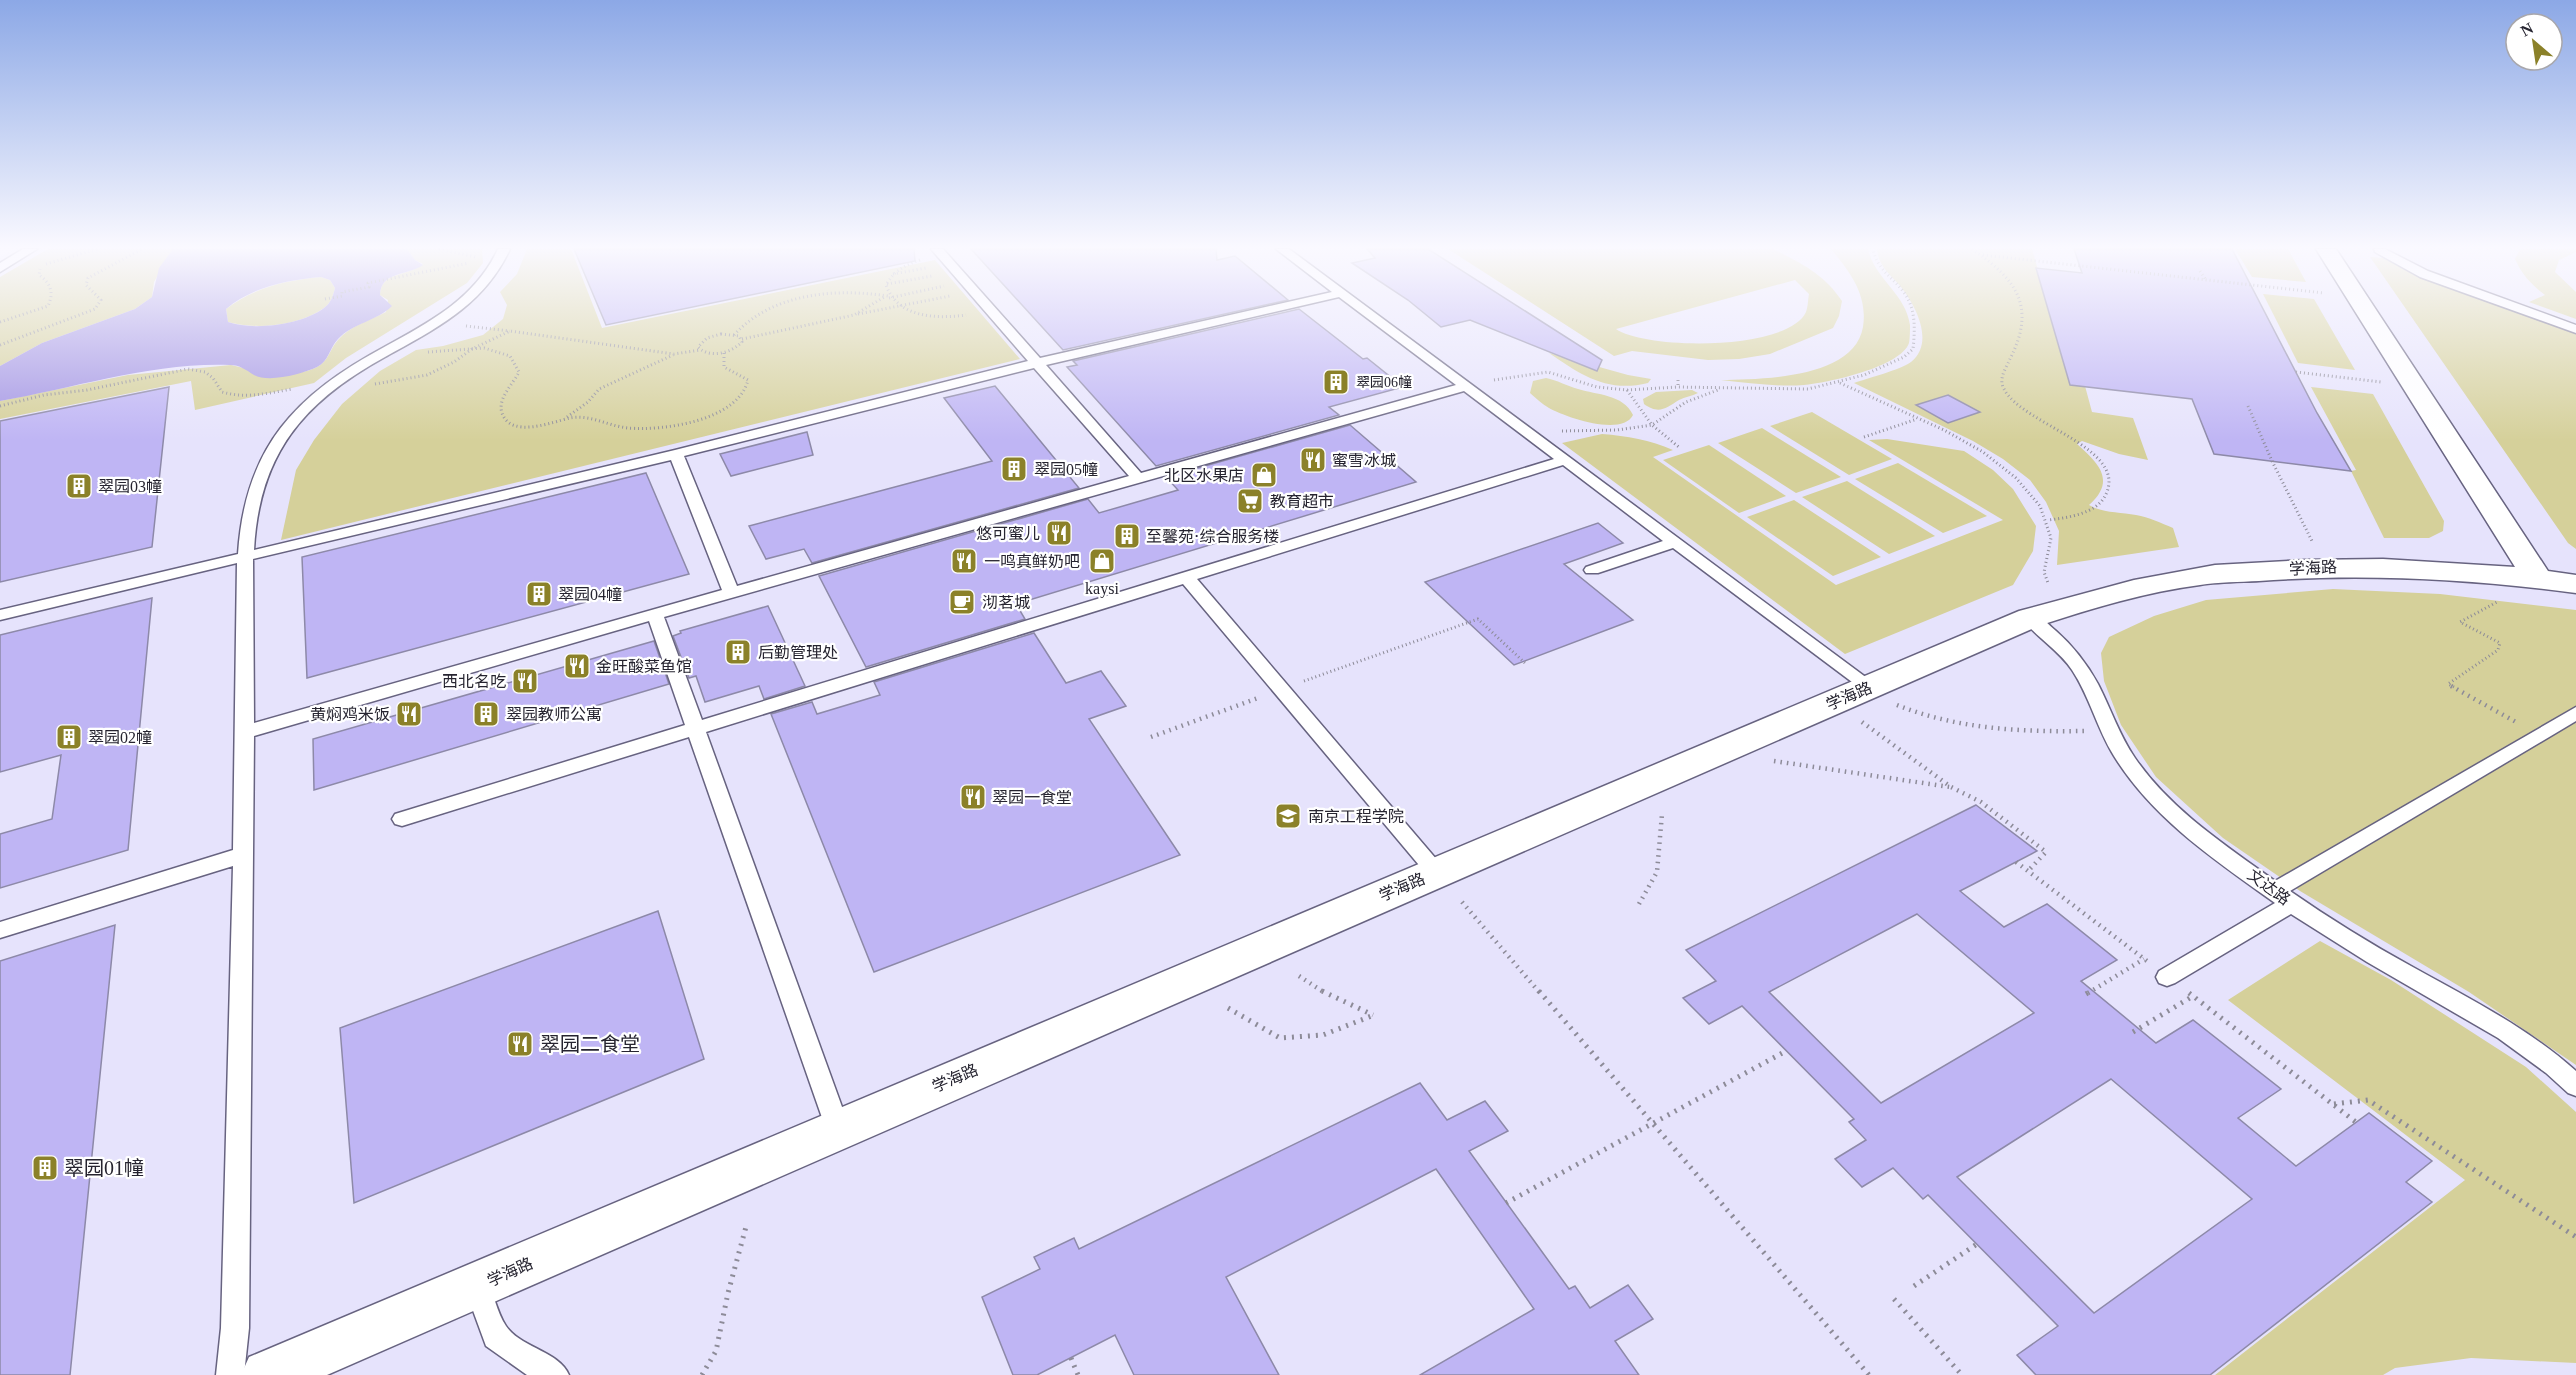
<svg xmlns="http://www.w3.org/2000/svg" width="2576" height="1375" font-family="'Times New Roman','Noto Sans SC',serif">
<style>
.built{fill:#e6e3fc}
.green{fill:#d5d09a;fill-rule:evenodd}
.water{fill:#a395e3;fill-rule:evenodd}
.building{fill:#bfb5f4;stroke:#8d89a8;stroke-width:1.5;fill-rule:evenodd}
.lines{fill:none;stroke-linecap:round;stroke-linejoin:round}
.service-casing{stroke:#676380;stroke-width:3}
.minor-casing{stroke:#676380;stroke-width:3}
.path-far2{stroke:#8d8b98;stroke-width:3;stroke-dasharray:1 3;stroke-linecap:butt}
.path-far1{stroke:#8d8b98;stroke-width:4.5;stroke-dasharray:1.5 5;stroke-linecap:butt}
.path{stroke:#8d8b98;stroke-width:5;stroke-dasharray:2 6;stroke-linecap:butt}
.service{fill:#fff;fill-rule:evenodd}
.minor{fill:#fff;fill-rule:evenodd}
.labels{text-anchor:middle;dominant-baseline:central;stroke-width:4.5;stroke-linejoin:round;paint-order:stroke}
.far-poi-label{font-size:14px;fill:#262430;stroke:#fff;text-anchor:start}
.poi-label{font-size:16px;fill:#262430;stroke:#fff;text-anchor:start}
.street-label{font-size:16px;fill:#262430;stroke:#fff}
.near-poi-label{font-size:20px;fill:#262430;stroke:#fff;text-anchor:start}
</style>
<rect width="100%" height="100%" fill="#f3f1ff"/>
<!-- built -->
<path class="built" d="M14 249H2576V1375H0V257Z"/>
<!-- green -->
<g class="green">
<path d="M48 249H173L154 282 152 297 135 309 42 343 0 366V277Z"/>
<path d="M407 249H482L483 263 467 283 346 358 314 383 195 410 191 381 0 419V401L128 375 231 365 248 369 256 375C276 375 296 376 315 368 329 362 329 350 338 340 350 326 370 320 386 312L388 300 380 295C381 271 407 277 423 264L415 260Z"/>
<path d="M527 249H571L602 328 935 260 1020 359 281 540 296 470 314 440 342 404 380 371 416 350 443 346 483 335 503 319 507 305 500 292 517 274Z"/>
<path d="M1448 249H1773C1801 263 1824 274 1842 301L1839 316 1833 328 1770 354 1739 359 1708 360 1632 351 1614 356ZM1795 280 1809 294C1808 299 1808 307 1806 312 1788 351 1646 350 1616 329Z"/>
<path d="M1831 249H1868C1874 278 1906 294 1910 325 1910 329 1910 339 1909 343 1901 367 1827 383 1804 385 1777 387 1749 383 1721 380 1762 379 1854 379 1863 327 1868 295 1850 272 1831 249Z"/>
<path d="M1877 249H2032L2070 384 2085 386 2092 412 2133 418 2148 460 2119 454 2082 441 2077 444C2098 463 2117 480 2089 505 2102 513 2120 512 2136 515 2149 517 2161 523 2173 528L2179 547 2057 565 2059 531 2046 502 2030 480 2003 459 1973 441 1854 383C1868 378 1900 370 1911 362 1935 343 1916 306 1901 287 1891 275 1878 266 1877 249Z"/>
<path d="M2235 249H2288L2306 282 2252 277Z"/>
<path d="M2520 249H2576V252L2559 260 2555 272 2576 292V319L2529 302 2545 295C2532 285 2522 275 2515 259Z"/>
<path d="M2370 257 2384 258 2490 302 2576 334V549L2568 543Z"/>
<path d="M321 277 330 280 335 288C333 296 331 303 324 308 299 326 256 330 228 322L226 309C253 288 287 280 321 277Z"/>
<path d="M2263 294 2314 299 2355 370 2298 363Z"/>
<path d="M1549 353 1628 375 1651 379 1648 383C1607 393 1581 375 1549 353Z"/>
<path d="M1546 378C1557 380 1567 386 1578 389 1597 395 1623 394 1633 415 1622 437 1565 417 1549 408 1542 404 1536 398 1530 393L1533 381Z"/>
<path d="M2311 387 2373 394 2444 521 2443 531 2429 538H2384L2351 471 2356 470Z"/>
<path d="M1692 390 1698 393C1692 396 1685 397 1679 400 1666 408 1659 415 1644 404L1643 399 1656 392Z"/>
<path d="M1812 412 1892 459 1849 475 1770 426Z"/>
<path d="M1762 428 1841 477 1796 493 1718 443Z"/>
<path d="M1602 434C1627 436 1650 440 1673 450L1653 457 1836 585 2003 520 1869 440 1887 439 1964 451 1993 470 2013 489 2036 526 2033 551 2013 585 1845 654 1562 443Z"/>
<path d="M1709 445 1786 496 1739 513 1663 460Z"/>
<path d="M1898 463 1987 516 1943 533 1855 479Z"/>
<path d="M1847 481 1935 536 1889 554 1802 497Z"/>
<path d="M1794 500 1881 557 1833 576 1747 517Z"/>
<path d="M2333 589 2440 594 2576 610V1065L2469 992 2300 891 2223 838 2156 777 2121 725 2104 681 2101 653 2109 637 2154 616 2206 600Z"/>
<path d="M2320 941 2391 980 2526 1067 2576 1112V1363L2471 1358 2395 1368 2383 1375H2215L2465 1180 2228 1000Z"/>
</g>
<!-- water -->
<path class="water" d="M173 249H407L415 260 423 265C407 276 381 271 380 295L392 306C377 321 353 323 338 339 329 349 329 361 317 367 302 374 269 383 254 375 246 370 240 365 230 365 153 362 75 388 0 401V366L42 343 135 309 152 297 159 268ZM321 277 330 280 335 288C333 296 331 303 324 308 301 325 254 331 228 322L226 309C252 287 287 280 321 277Z"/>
<!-- building -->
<g class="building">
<path d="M574 249H914L915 261 606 325Z"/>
<path d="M971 249H1216L1217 260 1235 256 1288 300 1063 350Z"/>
<path d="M1367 249H1428L1602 360 1597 371 1470 320 1441 327 1408 300 1352 263 1375 258Z"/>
<path d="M2074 249H2232L2317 413 2351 471 2214 454 2192 399 2070 385 2036 268 2082 273Z"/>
<path d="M1299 309 1363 359 1367 358 1403 387 1329 407 1339 415 1156 466 1067 367 1077 365 1073 361Z"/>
<path d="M995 386 1079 488 812 563 804 549 766 559 749 526 992 461 944 398Z"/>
<path d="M169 387 152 547 0 582V421Z"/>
<path d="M1948 395 1980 412 1948 423 1916 405Z"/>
<path d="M1350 425 1416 482 1016 604 1025 619 866 667 819 576 1088 499 1099 513 1178 490 1166 477Z"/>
<path d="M807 432 813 455 731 476 720 454Z"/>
<path d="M646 473 689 574 307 678 302 557Z"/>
<path d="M1598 523 1623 543 1564 564 1633 620 1514 665 1425 582Z"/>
<path d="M152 598 128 850 0 888V834L52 819 61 755 0 772V635Z"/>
<path d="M768 606 805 686 764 699 759 686 705 702 696 676 689 678 673 636 681 633 680 631Z"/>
<path d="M1034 633 1066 683 1101 671 1126 706 1089 719 1180 855 874 972 771 714 812 702 817 714 880 695 874 682Z"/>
<path d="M654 641 669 684 314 790 313 739Z"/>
<path d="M1976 805 2037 851 1960 891 2004 927 2047 904 2117 960 2081 981 2156 1043 2193 1020 2281 1089 2238 1118 2296 1166 2369 1113 2432 1161 2406 1182 2432 1202 2210 1375H2036L2017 1355 2058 1326 1928 1195 1923 1199 1893 1168 1862 1187 1835 1159 1866 1140 1849 1122 1854 1119 1742 1006 1709 1024 1683 998 1716 981 1686 950ZM1917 914 2034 1013 1881 1103 1769 992ZM2111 1079 2252 1199 2094 1313 1957 1177Z"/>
<path d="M658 911 704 1059 354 1203 340 1028Z"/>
<path d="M115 925 70 1375H0V961Z"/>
<path d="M1420 1083 1447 1120 1485 1101 1508 1131 1469 1151 1569 1289 1575 1286 1590 1308 1628 1285 1653 1319 1615 1341 1639 1375H1420L1534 1309 1436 1169 1226 1277 1279 1375H1134L1115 1335 1037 1375H1013L982 1297 1040 1269 1034 1257 1074 1238 1079 1249Z"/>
</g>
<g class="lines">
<!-- service casing -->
<g class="service-casing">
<g id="service">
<path d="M23 249H37L0 272V263Z"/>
<path d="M498 249H510C484 305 437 328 385 357 303 402 259 454 254 550L675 450 1028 361 931 249H943L1040 358 1332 292 1276 249H1289L1879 687 1876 691H1864L1673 548 1598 573H1586L1584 570 1586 567 1663 541 1563 465 1197 579 1443 867 1446 872 1443 877 1436 880 1429 877 1183 584 706 732 850 1129 847 1137 838 1140 829 1137 826 1129 689 737 402 826 395 824 392 819 395 814 685 725 649 621 254 736 249 1328 244 1375H216L221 1328 233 866 0 938V922L233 850 237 563 0 620V610L238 554C245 447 295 395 386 346 432 321 476 297 498 249ZM1339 297 1456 385 1141 473 1046 365ZM1034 368 1129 476 737 586 684 456ZM1464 391 1554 459 702 720 664 617ZM671 460 722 590 254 723 253 559Z"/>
<path d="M2374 249H2385L2428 271 2576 325V333L2420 277 2375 252Z"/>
<path d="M2030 613C2040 615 2048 624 2056 631 2073 646 2087 664 2098 684 2111 709 2119 735 2135 758 2170 809 2225 845 2275 881L2576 707V721L2290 891C2329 918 2369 943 2411 966 2468 998 2527 1027 2576 1071V1096L2568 1093 2546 1073 2498 1038 2367 962 2291 914 2175 983 2167 986 2159 983 2156 977 2159 971 2275 903C2216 861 2153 819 2114 756 2097 729 2090 697 2072 670 2058 649 2034 636 2022 618L2024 614Z"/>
<path d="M477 1273 487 1277C493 1292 497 1313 506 1326 521 1348 559 1351 569 1375H527L486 1346 464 1286 467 1277Z"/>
</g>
</g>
<!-- minor casing -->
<g class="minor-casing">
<path id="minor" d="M2316 249H2336L2548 571 2576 575V593C2470 579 2365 573 2259 581 2239 582 2219 582 2200 585 2146 592 2093 608 2041 625L327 1375H241L249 1357 2019 611 2134 580 2215 565 2306 560 2383 559 2515 567Z"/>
</g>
<!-- path-far2 -->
<g class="path-far2">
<path d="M439 249 476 257"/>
<path d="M1972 249C2016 279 2037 306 2010 359 2006 368 1998 379 2004 389 2022 425 2131 448 2105 496 2096 514 2066 518 2048 520"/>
<path d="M1983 255 2324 293"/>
<path d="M920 260C905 265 894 271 886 285 898 318 936 319 966 315"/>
<path d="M46 264 97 249"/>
<path d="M2200 271 2206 280"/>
<path d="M893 274 926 268"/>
<path d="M887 284 932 276"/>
<path d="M889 298 944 286"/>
<path d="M325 299 342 296V292L369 287 368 283 469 263"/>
<path d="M858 314 950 296"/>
<path d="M0 322 48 306C54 293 51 283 39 275L40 269"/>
<path d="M466 326 510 331"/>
<path d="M721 334 739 336 742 342C731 353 710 359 698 347L707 338Z"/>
<path d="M734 335C772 293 835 288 888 296"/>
<path d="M742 339 854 315 886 296"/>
<path d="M0 345 95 309 101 300 86 285 88 278 142 249"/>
<path d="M428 352 484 348 510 356 519 372C513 384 497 399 502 413 511 439 552 422 570 418 590 414 608 426 628 428 663 431 738 421 748 380L724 367V353"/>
<path d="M2296 372 2381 382"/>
<path d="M1494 380 1548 372 1597 387 1627 390 1678 387 1808 389 1864 375 1904 357 1913 349C1915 330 1916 310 1905 294 1894 278 1877 270 1873 249"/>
<path d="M1678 380V387"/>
<path d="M1840 383 1944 430 1983 452 2016 478 2040 506 2051 538 2044 572 2048 583"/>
<path d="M375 384 427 375 454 362 472 349 510 331 674 354 700 350"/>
<path d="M1627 390 1652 425 1680 448"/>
<path d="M0 406 44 395 87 390 188 369 205 372 213 378 222 392C246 399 269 393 292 389"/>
<path d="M2248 406 2272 461 2313 543"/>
<path d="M567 417 588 402 599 389 673 355"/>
<path d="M1562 431 1617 430 1652 425 1686 402 1718 390"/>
<path d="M1864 437 1917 419"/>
<path d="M1304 681 1478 619 1526 664"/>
<path d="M2454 687 2448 684 2498 650 2500 643 2460 622 2497 602"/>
</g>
<!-- path-far1 -->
<g class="path-far1">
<path d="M2451 686 2516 722"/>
<path d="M1897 705C1957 729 2020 732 2084 731"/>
<path d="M1862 722 1951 787 1981 802 2046 852 2028 871"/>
<path d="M1151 737 1258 698"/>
<path d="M1774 761 1950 787"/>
<path d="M2016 862 2147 961"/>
<path d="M1462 902 1540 993"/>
<path d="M1639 904 1657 872 1662 814"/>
<path d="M1299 976 1325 993"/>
<path d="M2088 993 2144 959"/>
</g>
<!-- path -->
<g class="path">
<path d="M1322 991 1373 1015"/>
<path d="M1539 991 1869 1375"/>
<path d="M2189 993 2357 1123"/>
<path d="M2086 994 2091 991"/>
<path d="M1228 1008 1280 1038 1323 1035 1374 1015"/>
<path d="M2133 1032 2193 996"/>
<path d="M2334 1104 2368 1100 2576 1237"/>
<path d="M1506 1203 1786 1051"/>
<path d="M1914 1286 1977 1244"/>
<path d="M1894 1299 1962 1375"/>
<path d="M1071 1358 1078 1375"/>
<path d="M702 1375 716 1351 728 1293 747 1223"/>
</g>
<!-- service -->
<use href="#service" class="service"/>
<!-- minor -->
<use href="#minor" class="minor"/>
</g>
<!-- sky -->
<linearGradient id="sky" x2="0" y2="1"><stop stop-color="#8ca8e6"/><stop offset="0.56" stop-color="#faf9ff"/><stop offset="1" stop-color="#faf9ff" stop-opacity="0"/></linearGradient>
<rect width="2576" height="441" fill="url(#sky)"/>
<!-- icons -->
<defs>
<g id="building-square" transform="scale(1.35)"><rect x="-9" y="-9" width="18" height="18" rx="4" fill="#8b8129" stroke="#fff"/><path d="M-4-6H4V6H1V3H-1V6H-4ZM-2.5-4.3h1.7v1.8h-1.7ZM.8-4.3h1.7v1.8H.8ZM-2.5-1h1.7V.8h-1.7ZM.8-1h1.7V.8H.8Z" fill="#fff"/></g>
<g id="restaurant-square" transform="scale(1.35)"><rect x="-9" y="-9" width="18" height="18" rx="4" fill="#8b8129" stroke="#fff"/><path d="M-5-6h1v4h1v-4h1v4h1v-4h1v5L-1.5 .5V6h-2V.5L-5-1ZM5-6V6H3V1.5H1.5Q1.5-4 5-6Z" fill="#fff"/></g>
<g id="shop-square" transform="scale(1.35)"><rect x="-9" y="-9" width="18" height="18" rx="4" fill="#8b8129" stroke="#fff"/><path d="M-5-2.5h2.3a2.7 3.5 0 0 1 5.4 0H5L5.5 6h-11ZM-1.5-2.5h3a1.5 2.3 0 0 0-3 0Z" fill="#fff"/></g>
<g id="supermarket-square" transform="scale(1.35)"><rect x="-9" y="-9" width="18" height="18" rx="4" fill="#8b8129" stroke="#fff"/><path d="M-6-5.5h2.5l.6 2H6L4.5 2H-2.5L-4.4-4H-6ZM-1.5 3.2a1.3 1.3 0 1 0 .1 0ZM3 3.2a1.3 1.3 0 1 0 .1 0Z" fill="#fff"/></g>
<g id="cafe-square" transform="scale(1.35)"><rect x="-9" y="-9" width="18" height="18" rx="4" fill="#8b8129" stroke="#fff"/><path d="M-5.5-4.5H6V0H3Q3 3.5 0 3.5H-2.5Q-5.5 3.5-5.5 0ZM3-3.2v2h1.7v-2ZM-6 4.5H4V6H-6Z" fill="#fff"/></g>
<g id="university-square" transform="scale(1.35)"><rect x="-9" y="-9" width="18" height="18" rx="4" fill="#8b8129" stroke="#fff"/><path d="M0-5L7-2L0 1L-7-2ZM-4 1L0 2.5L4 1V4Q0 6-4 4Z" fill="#fff"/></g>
</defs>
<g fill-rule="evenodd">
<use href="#building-square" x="1336" y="382"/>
<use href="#restaurant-square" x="1313" y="460"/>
<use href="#building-square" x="1014" y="469"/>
<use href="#shop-square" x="1264" y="475"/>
<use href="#building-square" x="79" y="486"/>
<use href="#supermarket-square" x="1250" y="501"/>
<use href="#restaurant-square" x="1059" y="533"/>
<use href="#building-square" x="1127" y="536"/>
<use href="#restaurant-square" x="964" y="561"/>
<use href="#shop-square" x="1102" y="561"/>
<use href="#building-square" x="539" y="594"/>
<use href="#cafe-square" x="962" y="602"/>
<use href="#building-square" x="738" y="652"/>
<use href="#restaurant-square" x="577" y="666"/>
<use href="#restaurant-square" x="525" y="681"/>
<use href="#restaurant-square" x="409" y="714"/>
<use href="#building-square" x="486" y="714"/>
<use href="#building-square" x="69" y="737"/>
<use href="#restaurant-square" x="973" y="797"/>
<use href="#university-square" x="1288" y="816"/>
<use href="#restaurant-square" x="520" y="1044"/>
<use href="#building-square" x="45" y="1168"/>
</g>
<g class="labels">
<!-- far-poi labels -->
<g class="far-poi-label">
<text x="1356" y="382">翠园06幢</text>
</g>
<!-- poi labels -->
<g class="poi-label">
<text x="1332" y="460">蜜雪冰城</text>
<text x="1034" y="469">翠园05幢</text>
<text x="1244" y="475" text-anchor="end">北区水果店</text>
<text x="98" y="486">翠园03幢</text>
<text x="1270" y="501">教育超市</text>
<text x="1040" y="533" text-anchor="end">悠可蜜儿</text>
<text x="1146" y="536">至馨苑·综合服务楼</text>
<text x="984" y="561">一鸣真鲜奶吧</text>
<text x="1102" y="588" text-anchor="middle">kaysi</text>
<text x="558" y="594">翠园04幢</text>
<text x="982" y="602">沏茗城</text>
<text x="758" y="652">后勤管理处</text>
<text x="596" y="666">金旺酸菜鱼馆</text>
<text x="506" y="681" text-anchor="end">西北名吃</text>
<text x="390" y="714" text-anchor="end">黄焖鸡米饭</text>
<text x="506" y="714">翠园教师公寓</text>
<text x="88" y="737">翠园02幢</text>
<text x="992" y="797">翠园一食堂</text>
<text x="1308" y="816">南京工程学院</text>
</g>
<!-- street labels -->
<g class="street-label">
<text transform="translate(2313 568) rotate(-3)">学海路</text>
<text transform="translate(1849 696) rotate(-23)">学海路</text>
<text transform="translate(1402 887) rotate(-23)">学海路</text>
<text transform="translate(2269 887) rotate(36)">文达路</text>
<text transform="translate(955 1078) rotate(-23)">学海路</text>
<text transform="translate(510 1272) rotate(-24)">学海路</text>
</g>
<!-- near-poi labels -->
<g class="near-poi-label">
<text x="540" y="1044">翠园二食堂</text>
<text x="64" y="1168">翠园01幢</text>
</g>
</g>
<!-- north arrow -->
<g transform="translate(2534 42) rotate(331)"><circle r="28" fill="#ffffff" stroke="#a8a7ac" stroke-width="1.5"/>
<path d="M0-4.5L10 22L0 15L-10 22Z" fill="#8b8129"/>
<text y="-9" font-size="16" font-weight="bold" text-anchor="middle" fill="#262430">N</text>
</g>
</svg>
